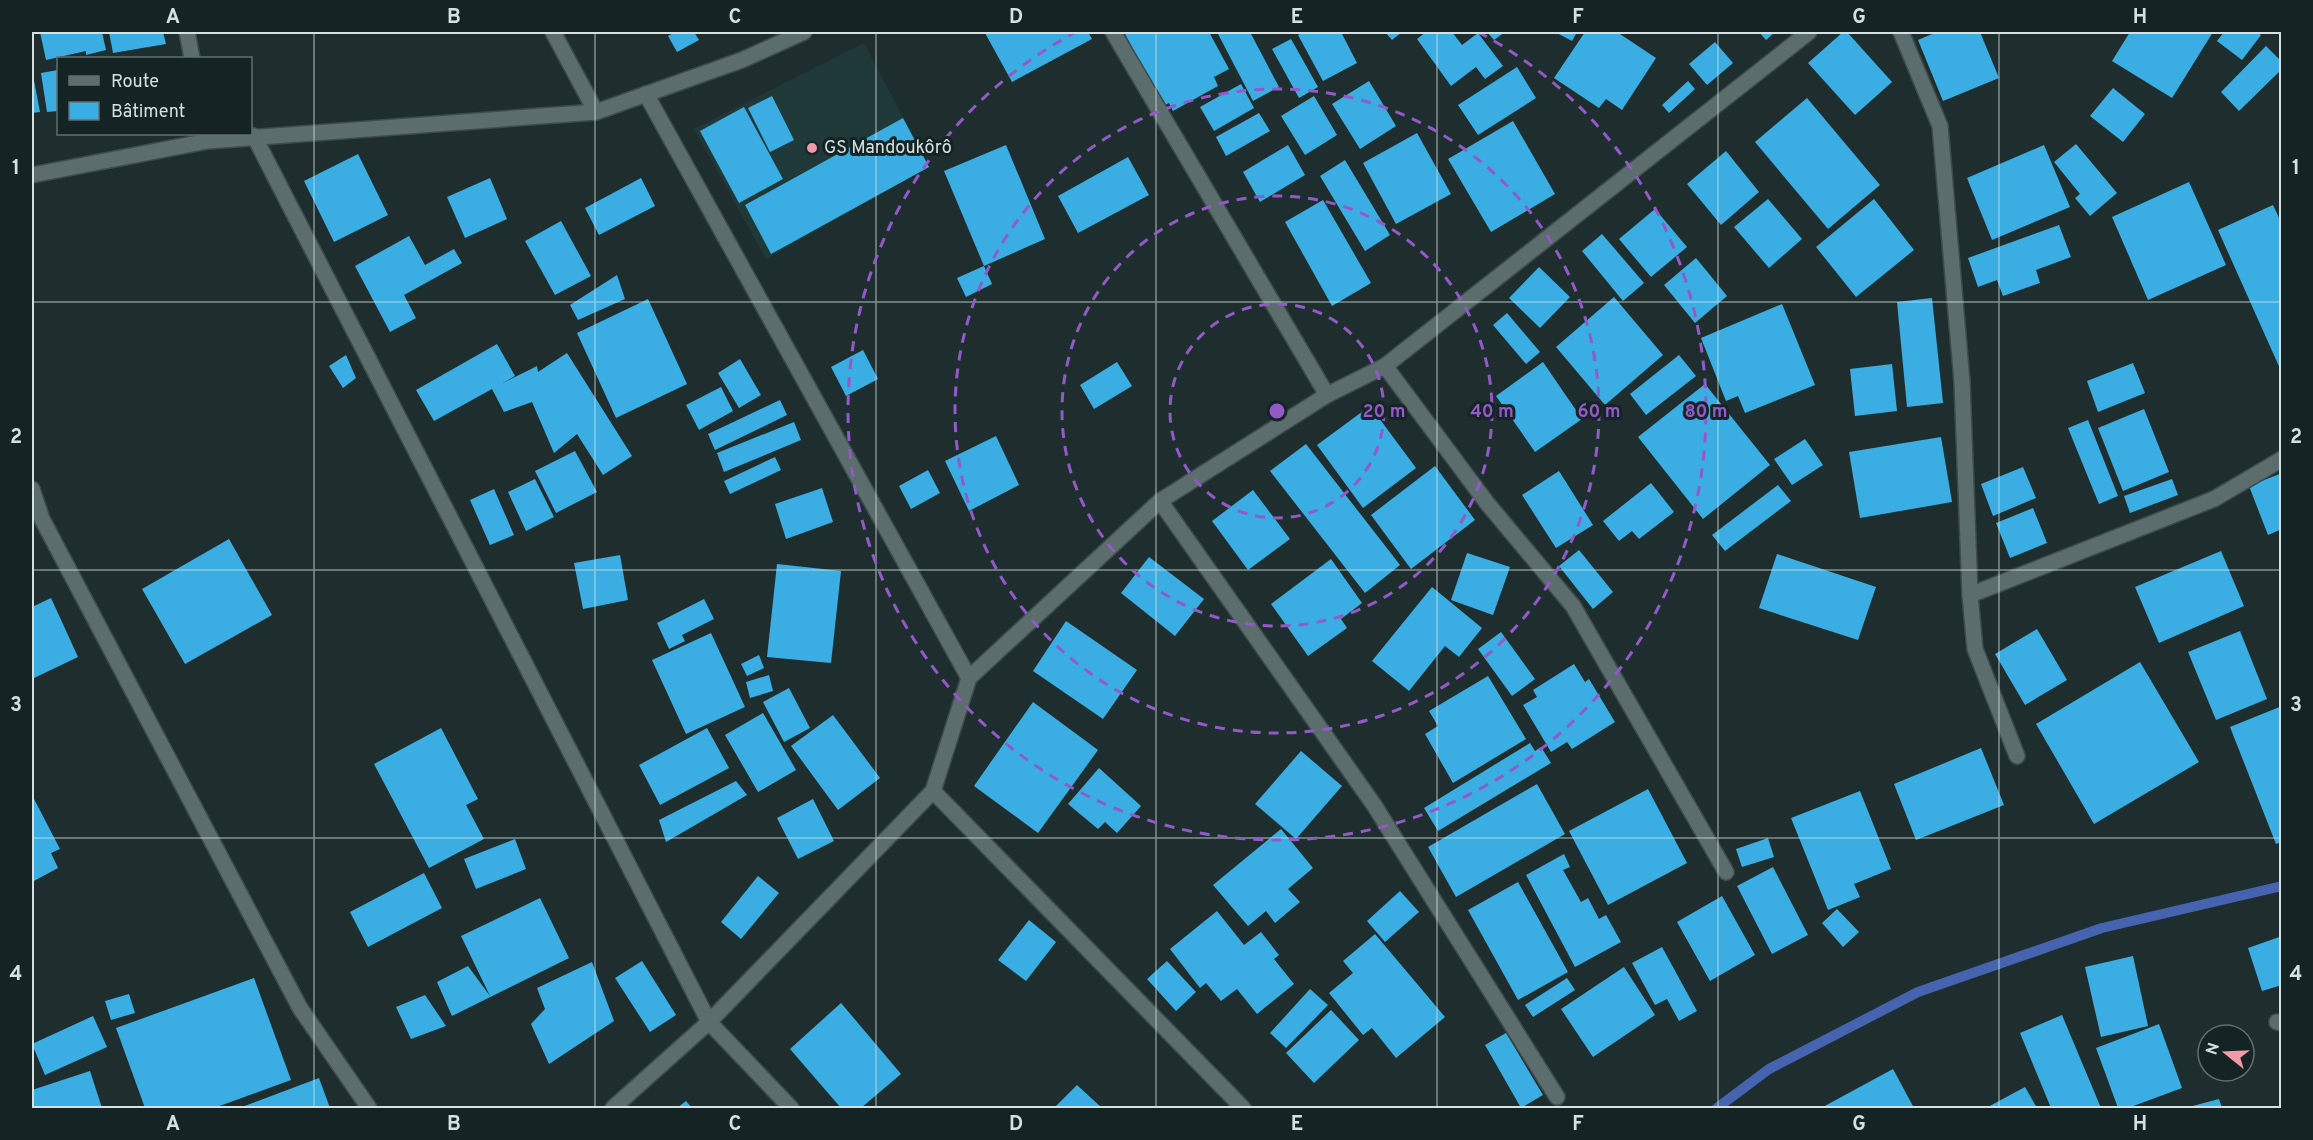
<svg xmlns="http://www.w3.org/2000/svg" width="2313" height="1140" font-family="Overpass,sans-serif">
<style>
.built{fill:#1f3838}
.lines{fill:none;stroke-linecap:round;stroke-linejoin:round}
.stream{stroke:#4663b0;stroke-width:10}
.building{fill:#3aaee3}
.service-casing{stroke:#3d4b4b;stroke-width:18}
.minor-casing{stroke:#3d4b4b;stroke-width:18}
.tertiary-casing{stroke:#3d4b4b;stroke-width:18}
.service{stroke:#5b6d6d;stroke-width:15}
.minor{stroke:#5b6d6d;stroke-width:15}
.tertiary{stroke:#5b6d6d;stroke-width:15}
.grid{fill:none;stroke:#d6e0e0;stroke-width:1.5;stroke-opacity:0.55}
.ring{fill:none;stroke:#9259c7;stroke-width:3;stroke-dasharray:10 8}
.poi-dot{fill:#f39aaa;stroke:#142425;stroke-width:2}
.labels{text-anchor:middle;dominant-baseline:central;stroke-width:6;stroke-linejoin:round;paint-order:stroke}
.poi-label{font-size:18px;fill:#d6e0e0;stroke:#142425;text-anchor:start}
.centre{fill:#9259c7;stroke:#142425;stroke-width:3}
.ring-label{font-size:18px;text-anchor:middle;font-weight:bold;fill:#9259c7;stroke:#142425;stroke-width:6;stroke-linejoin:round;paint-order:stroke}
.neatline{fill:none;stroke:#d6e0e0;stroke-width:2}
.grid-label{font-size:20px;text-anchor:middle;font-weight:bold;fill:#d6e0e0}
</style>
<rect width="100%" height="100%" fill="#1e2e2f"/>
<!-- built -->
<path class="built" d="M864 43 929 167 766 259 694 129Z"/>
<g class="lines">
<!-- stream -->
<path class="stream" d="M1717 1108 1769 1069 1918 992 2102 928 2282 886"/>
</g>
<!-- building -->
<g class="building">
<path d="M40 32H102L106 50 86 55V51L46 60Z"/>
<path d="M109 32H163L166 44 113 53Z"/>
<path d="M675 32H694L699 40 677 52 668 36Z"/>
<path d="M989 32H1088L1092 39 1012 82 985 33Z"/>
<path d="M1124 32H1209L1229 69 1214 77 1218 86 1173 111 1169 103 1163 106Z"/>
<path d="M1217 32H1250L1279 87 1253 101Z"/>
<path d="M1303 32H1341L1357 63 1323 81 1298 35Z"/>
<path d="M1385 32H1402L1392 40Z"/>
<path d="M1426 32H1452L1462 45 1478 33 1503 66 1485 79 1476 67 1451 86 1417 39Z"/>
<path d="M1487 32H1505L1494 40Z"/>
<path d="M1555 32H1577L1572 41Z"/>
<path d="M1585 32H1617L1656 58 1622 110 1606 99 1599 108 1554 78Z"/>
<path d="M1759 32H1775L1766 40Z"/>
<path d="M1843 32H1847L1892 82 1855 115 1808 63Z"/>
<path d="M1937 32H1980L1999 78 1943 101 1918 40Z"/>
<path d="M2130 32H2213L2172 98 2112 61Z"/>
<path d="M2224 32H2256L2261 35 2242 60 2217 41Z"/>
<path d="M1291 39 1318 87 1299 98 1272 49Z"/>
<path d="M1715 42 1733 63 1707 85 1689 64Z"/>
<path d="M2266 46 2282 62V69L2239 111 2221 92Z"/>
<path d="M1517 67 1536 98 1478 135 1458 105Z"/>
<path d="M32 70 40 112 32 113Z"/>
<path d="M58 70V111L47 112 41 73Z"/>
<path d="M1369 81 1396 126 1360 149 1332 104Z"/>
<path d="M1688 81 1695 89 1669 113 1662 105Z"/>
<path d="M1241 84 1254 108 1214 131 1200 107Z"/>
<path d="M2113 88 2145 114 2123 142 2090 116Z"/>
<path d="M772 96 794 140 770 152 748 108Z"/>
<path d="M1314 96 1337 135 1305 155 1281 116Z"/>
<path d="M1807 98 1880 185 1828 229 1755 142Z"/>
<path d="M744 107 783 179 739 203 700 131Z"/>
<path d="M1259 113 1270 131 1226 156 1216 137Z"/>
<path d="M903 118 929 167 771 254 745 205Z"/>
<path d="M1513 121 1555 194 1491 232 1448 159Z"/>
<path d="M1417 133 1451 194 1396 224 1363 163Z"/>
<path d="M2076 144 2117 193 2090 216 2075 198 2080 194 2054 162Z"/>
<path d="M1006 145 1045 239 984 266 944 171Z"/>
<path d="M1288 145 1305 175 1260 202 1243 172Z"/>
<path d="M2044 145 2070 207 1992 240 1967 178Z"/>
<path d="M1726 151 1759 192 1721 225 1687 184Z"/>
<path d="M358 154 388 215 334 242 304 181Z"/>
<path d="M1128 157 1149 195 1078 233 1058 196Z"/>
<path d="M1345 160 1390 235 1365 251 1320 176Z"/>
<path d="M490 178 507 219 465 238 447 197Z"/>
<path d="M641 178 655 206 599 235 585 208Z"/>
<path d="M2189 182 2226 265 2148 300 2112 217Z"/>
<path d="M1768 199 1802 239 1769 268 1734 227Z"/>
<path d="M1874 199 1914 250 1856 297 1816 247Z"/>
<path d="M1323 200 1371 283 1332 306 1285 222Z"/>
<path d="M2273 205 2282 224V373L2218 230Z"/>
<path d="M1655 209 1687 247 1651 277 1619 239Z"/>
<path d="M561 221 591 276 555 295 525 241Z"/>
<path d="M2059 225 2071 257 2036 270 2040 283 2003 296 1997 280 1978 287 1968 258Z"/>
<path d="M1602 234 1644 283 1623 301 1582 251Z"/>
<path d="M409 236 425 265 454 249 462 263 404 295 416 318 390 332 355 266Z"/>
<path d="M1696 258 1727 296 1695 323 1664 285Z"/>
<path d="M984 266 992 284 966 297 957 278Z"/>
<path d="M1539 267 1570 297 1540 328 1509 298Z"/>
<path d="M617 275 625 299 578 320 570 305Z"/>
<path d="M1614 297 1663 355 1605 405 1556 347Z"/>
<path d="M1932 298 1943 403 1907 407 1897 302Z"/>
<path d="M648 299 687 384 616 418 577 333Z"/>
<path d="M1782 304 1815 385 1745 413 1738 396 1726 401 1701 338Z"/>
<path d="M1507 313 1540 352 1526 364 1493 325Z"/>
<path d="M497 344 515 376 503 383 537 366 538 372 567 353 632 456 603 475 577 434 554 453 532 402 504 412 492 389 434 421 416 390Z"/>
<path d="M863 350 878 379 846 396 831 367Z"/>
<path d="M346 355 356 378 343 388 329 366Z"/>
<path d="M1679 355 1696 376 1646 415 1630 394Z"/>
<path d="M740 359 761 395 739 408 718 373Z"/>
<path d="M1117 362 1132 386 1094 409 1080 385Z"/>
<path d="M1543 362 1582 419 1535 452 1496 396Z"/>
<path d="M2133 363 2145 393 2098 412 2087 381Z"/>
<path d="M1892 364 1897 411 1855 416 1850 369Z"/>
<path d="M1705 384 1770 465 1703 519 1638 437Z"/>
<path d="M721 387 733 411 699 430 686 405Z"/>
<path d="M780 400 787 415 715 450 708 434Z"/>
<path d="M1370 406 1416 468 1363 508 1317 445Z"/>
<path d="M2144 409 2169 472 2123 491 2098 428Z"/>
<path d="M2088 420 2118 496 2099 504 2068 428Z"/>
<path d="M794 422 801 440 724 472 717 453Z"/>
<path d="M996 436 1019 485 969 511 945 461Z"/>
<path d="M1941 437 1952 502 1860 518 1849 452Z"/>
<path d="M1805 439 1823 465 1792 485 1774 459Z"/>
<path d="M1306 444 1400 565 1365 593 1270 471Z"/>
<path d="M575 451 597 492 556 513 535 471Z"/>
<path d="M775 457 781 470 730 494 724 481Z"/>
<path d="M1435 466 1475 520 1411 569 1371 515Z"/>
<path d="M2023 467 2036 498 1993 516 1981 484Z"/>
<path d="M928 470 940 493 911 509 899 486Z"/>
<path d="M1559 471 1593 525 1556 548 1522 495Z"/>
<path d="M2282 473V529L2268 535 2249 486Z"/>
<path d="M535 479 554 517 526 531 508 492Z"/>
<path d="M2172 479 2178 495 2130 513 2124 496Z"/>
<path d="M1651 483 1674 512 1639 539 1632 531 1619 541 1603 521Z"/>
<path d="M1778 485 1791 501 1725 551 1712 535Z"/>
<path d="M822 488 833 522 786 539 775 504Z"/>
<path d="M494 489 514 535 490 545 470 500Z"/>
<path d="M1253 490 1290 539 1248 570 1212 521Z"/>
<path d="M2033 508 2047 543 2010 558 1996 523Z"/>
<path d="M229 539 272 615 185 664 142 589Z"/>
<path d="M1579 550 1613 592 1593 609 1559 566Z"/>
<path d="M2221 551 2244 606 2159 643 2135 587Z"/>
<path d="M1467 553 1510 567 1493 615 1451 600Z"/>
<path d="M1777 554 1876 587 1858 640 1759 608Z"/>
<path d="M620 555 628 600 583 609 574 563Z"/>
<path d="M1149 557 1204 599 1175 636 1121 593Z"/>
<path d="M1331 559 1362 603 1341 619 1347 628 1308 656 1271 604Z"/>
<path d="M777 564 841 571 831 663 767 657Z"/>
<path d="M1432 587 1482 628 1459 657 1445 646 1409 691 1372 661Z"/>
<path d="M51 598 78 657 32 679V607Z"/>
<path d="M704 599 714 619 682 635 685 641 669 649 657 623Z"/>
<path d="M1066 621 1137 670 1103 719 1033 671Z"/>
<path d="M2037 629 2067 680 2025 705 1995 654Z"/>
<path d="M2240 631 2267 699 2216 720 2188 652Z"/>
<path d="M1501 632 1535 679 1512 696 1478 649Z"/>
<path d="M711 633 745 707 686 734 652 660Z"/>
<path d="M759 655 764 668 747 676 741 664Z"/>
<path d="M2140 662 2199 762 2094 824 2036 724Z"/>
<path d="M1574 664 1585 682 1589 679 1615 722 1572 749 1567 742 1551 752 1523 705 1537 697 1533 690Z"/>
<path d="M769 675 773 691 750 698 746 682Z"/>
<path d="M1488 676 1526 739 1453 783 1425 734 1438 726 1429 711Z"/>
<path d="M789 688 810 728 784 742 763 702Z"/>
<path d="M1033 702 1098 750 1038 833 974 786Z"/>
<path d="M2282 706V842L2276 844 2230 727Z"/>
<path d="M763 713 796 770 758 792 725 735Z"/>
<path d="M833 715 880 778 838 810 791 746Z"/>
<path d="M441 728 478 799 466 805 484 839 429 868 374 764Z"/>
<path d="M707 728 729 768 660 805 639 765Z"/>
<path d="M1530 743 1535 751 1541 747 1551 763 1438 831 1424 808Z"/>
<path d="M1981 748 2004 805 1916 840 1894 784Z"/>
<path d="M1301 751 1342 786 1296 839 1255 804Z"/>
<path d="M1099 768 1141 806 1117 833 1105 822 1098 829 1068 804Z"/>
<path d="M736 781 747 795 666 842 659 820Z"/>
<path d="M1537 784 1565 834 1456 897 1428 847Z"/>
<path d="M1648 789 1687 863 1608 905 1569 831Z"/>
<path d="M1860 791 1891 869 1854 884 1860 897 1828 910 1791 818Z"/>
<path d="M32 795 60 849 51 853 58 868 32 882Z"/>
<path d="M813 799 834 841 798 859 777 818Z"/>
<path d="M1281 829 1313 868 1288 889 1300 902 1275 923 1266 911 1248 926 1213 885Z"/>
<path d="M1768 838 1774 857 1742 867 1736 849Z"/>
<path d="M515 839 526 869 476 889 464 859Z"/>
<path d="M1564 854 1570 867 1563 870 1581 902 1588 898 1599 919 1606 915 1621 942 1575 967 1526 875Z"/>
<path d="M1773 867 1808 935 1772 954 1737 886Z"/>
<path d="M424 873 442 908 368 947 350 912Z"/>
<path d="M758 876 779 893 741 939 721 922Z"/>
<path d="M1518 882 1568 972 1518 1000 1468 910Z"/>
<path d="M1400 891 1419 912 1385 942 1367 921Z"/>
<path d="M1722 896 1755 955 1710 981 1677 922Z"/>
<path d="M540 898 569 958 452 1016 437 982 468 966 490 996 461 936Z"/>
<path d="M1837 909 1859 932 1843 947 1822 923Z"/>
<path d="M1217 911 1244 945 1261 932 1279 955 1274 959 1294 984 1257 1014 1237 989 1221 1001 1206 983 1200 988 1170 949Z"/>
<path d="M1029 920 1056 942 1026 981 998 960Z"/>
<path d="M1375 934 1445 1017 1396 1058 1372 1028 1363 1035 1329 993 1353 973 1343 961Z"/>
<path d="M2282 936V985L2262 991 2248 948Z"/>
<path d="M1662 947 1697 1011 1679 1021 1667 999 1655 1005 1632 963Z"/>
<path d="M2133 956 2148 1026 2101 1037 2085 967Z"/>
<path d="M642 961 676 1015 650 1032 615 978Z"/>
<path d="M1167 961 1196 992 1176 1011 1147 979Z"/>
<path d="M592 962 614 1021 549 1064 531 1024 545 1009 537 988Z"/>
<path d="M1624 967 1655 1015 1593 1057 1561 1009Z"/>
<path d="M254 978 291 1080 214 1108H145L116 1028Z"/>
<path d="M1567 978 1575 990 1533 1017 1525 1005Z"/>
<path d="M1310 989 1328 1005 1286 1048 1270 1033Z"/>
<path d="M129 994 135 1013 111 1020 105 1001Z"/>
<path d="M425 995 446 1026 411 1039 396 1007Z"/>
<path d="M841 1003 901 1074 861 1108H841L790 1049Z"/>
<path d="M1331 1010 1359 1040 1314 1083 1286 1053Z"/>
<path d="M2062 1015 2101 1108H2051L2020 1033Z"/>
<path d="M93 1016 107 1047 45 1075 32 1044Z"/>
<path d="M2159 1024 2182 1088 2128 1108H2118L2096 1048Z"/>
<path d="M1506 1033 1543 1095 1521 1108 1485 1045Z"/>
<path d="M1893 1069 1914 1108H1821Z"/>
<path d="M90 1071 102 1108H32V1090Z"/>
<path d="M319 1078 330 1108H239Z"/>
<path d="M1077 1085 1102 1108H1054Z"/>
<path d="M2025 1087 2037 1108H1986Z"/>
<path d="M2219 1099 2222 1108H2185Z"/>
<path d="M686 1101 692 1108H677Z"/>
</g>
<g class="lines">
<!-- service casing -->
<g class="service-casing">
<path id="service" d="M1970 595 1975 649 2017 756"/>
</g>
<!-- minor casing -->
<g class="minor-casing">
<g id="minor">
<path d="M187 32 192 58"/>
<path d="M553 32 596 112"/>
<path d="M1113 32 1327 395"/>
<path d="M1901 32 1940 126 1962 382 1970 595 2214 499 2282 459"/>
<path d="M646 94 969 678"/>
<path d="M254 136 709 1022 791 1108"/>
<path d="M1385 366 1487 503 1573 606 1726 872"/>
<path d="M32 489 42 519 300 1008 369 1108"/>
<path d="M1160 501 1374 805 1557 1097"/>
<path d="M933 791 1243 1108"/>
<path d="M2277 1022 2282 1023"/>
<path d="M613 1108 709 1022 933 791 969 678 1160 501 1327 395 1385 366 1809 32"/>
</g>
</g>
<!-- tertiary casing -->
<g class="tertiary-casing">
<path id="tertiary" d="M32 175 208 141 596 112 742 60 804 32"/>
</g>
<!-- service -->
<use href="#service" class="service"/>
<!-- minor -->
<use href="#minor" class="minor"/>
<!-- tertiary -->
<use href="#tertiary" class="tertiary"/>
</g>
<!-- grid -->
<path class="grid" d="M314 32V1108M595 32V1108M876 32V1108M1156 32V1108M1437 32V1108M1718 32V1108M1999 32V1108M32 302H2282M32 570H2282M32 838H2282"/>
<!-- distance rings -->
<g class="ring">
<circle cx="1277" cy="411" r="107"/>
<circle cx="1277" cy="411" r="215"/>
<circle cx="1277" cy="411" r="322"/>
<path d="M1478 32A429 429 0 1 1 1076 32"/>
</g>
<!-- markers -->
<circle class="poi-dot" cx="812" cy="148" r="6"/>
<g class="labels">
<!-- poi labels -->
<g class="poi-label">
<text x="824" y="148">GS Mandoukôrô</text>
</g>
</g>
<circle cx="1277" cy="411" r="9" class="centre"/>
<g class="ring-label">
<text x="1384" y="417">20 m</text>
<text x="1492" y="417">40 m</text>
<text x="1599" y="417">60 m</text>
<text x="1706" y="417">80 m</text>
</g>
<!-- border -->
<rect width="2313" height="1140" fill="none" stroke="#142425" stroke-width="66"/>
<!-- legend -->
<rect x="57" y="57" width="195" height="78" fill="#142425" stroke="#626f70" stroke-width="1.5"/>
<rect x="69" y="76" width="30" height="9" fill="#5b6d6d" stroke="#626f70" stroke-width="1.5"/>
<text x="111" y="87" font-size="18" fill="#d6e0e0">Route</text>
<rect x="69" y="102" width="30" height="18" fill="#3aaee3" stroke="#626f70" stroke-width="1.5"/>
<text x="111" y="117" font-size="18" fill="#d6e0e0">Bâtiment</text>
<!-- north arrow -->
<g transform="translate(2226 1053) rotate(288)"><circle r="28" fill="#142425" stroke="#626f70" stroke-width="1.5"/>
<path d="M0-4.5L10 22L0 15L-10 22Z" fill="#f39aaa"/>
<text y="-9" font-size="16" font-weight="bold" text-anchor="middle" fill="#d6e0e0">N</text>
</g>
<rect x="33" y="33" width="2247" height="1074" class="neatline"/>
<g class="grid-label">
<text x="173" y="23">A</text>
<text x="454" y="23">B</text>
<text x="735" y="23">C</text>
<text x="1016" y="23">D</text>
<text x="1297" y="23">E</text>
<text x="1578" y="23">F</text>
<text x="1859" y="23">G</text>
<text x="2140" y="23">H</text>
<text x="16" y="174">1</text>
<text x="2296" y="174">1</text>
<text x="16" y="443">2</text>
<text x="2296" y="443">2</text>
<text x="16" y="711">3</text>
<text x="2296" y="711">3</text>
<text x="16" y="980">4</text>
<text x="2296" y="980">4</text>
<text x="173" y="1130">A</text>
<text x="454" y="1130">B</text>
<text x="735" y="1130">C</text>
<text x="1016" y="1130">D</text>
<text x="1297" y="1130">E</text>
<text x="1578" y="1130">F</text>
<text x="1859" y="1130">G</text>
<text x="2140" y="1130">H</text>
</g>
</svg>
